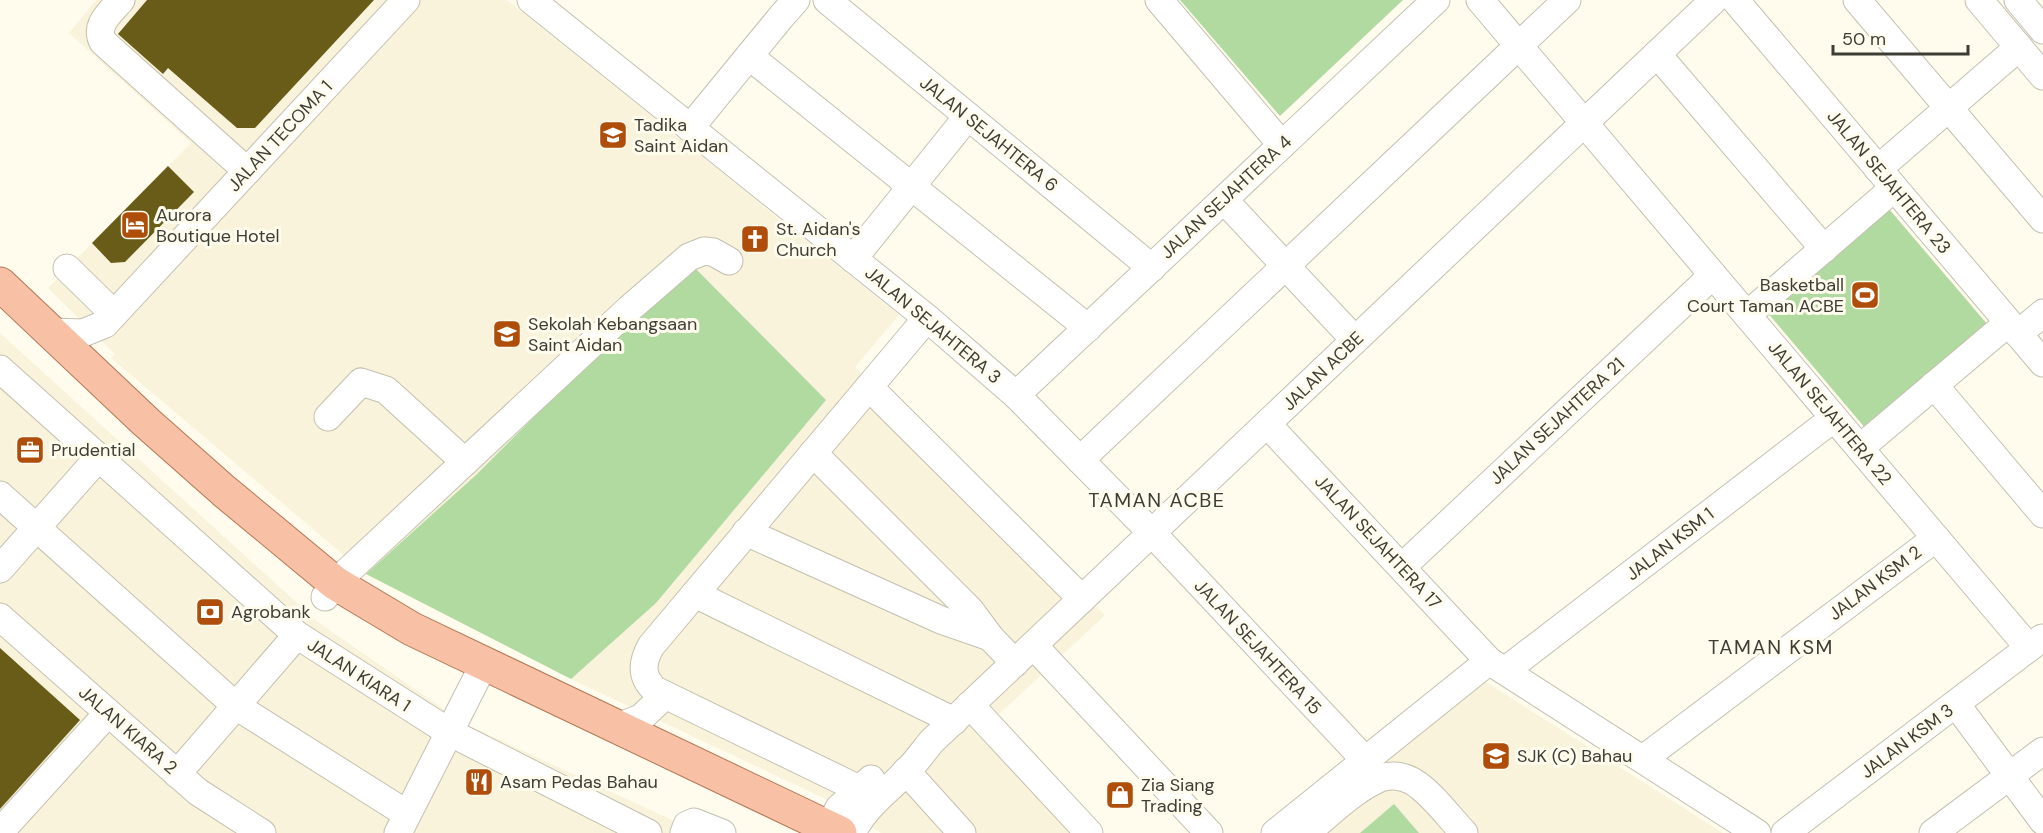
<svg xmlns="http://www.w3.org/2000/svg" width="2043" height="833" font-family="'DM Sans',sans-serif">
<style>
.built{fill:#f8f3da}
.green{fill:#b1daa1}
.building{fill:#695b18}
.lines{fill:none;stroke-linecap:round;stroke-linejoin:round}
.minor-casing{stroke:#c4c0b0;stroke-width:29}
.major-casing{stroke:#b37656;stroke-width:35}
.minor{stroke:#fff;stroke-width:27}
.major{stroke:#f8c0a4;stroke-width:33}
.labels{text-anchor:middle;dominant-baseline:central;stroke-width:6;stroke-linejoin:round;paint-order:stroke}
.poi-label{font-size:18px;fill:#3d3c35;stroke:#fffcee;text-anchor:start}
.street-label{font-size:18px;fill:#3d3c35;stroke:#fffcee}
.neighbourhood-label{font-size:20px;letter-spacing:1.5px;fill:#3d3c35;stroke:#fffcee}
</style>
<rect width="100%" height="100%" fill="#fffcee"/>
<!-- built -->
<g class="built">
<path d="M96 0H507L899 315 855 367 1105 615 992 721 1095 833H881L832 802 571 679 366 574 111 358 115 354 48 288 191 143 69 33Z"/>
<path d="M0 333 318 622 465 724 700 833H0Z"/>
<path d="M1483 680 1723 833H1294Z"/>
</g>
<!-- green -->
<g class="green">
<path d="M1180 0H1403L1280 116Z"/>
<path d="M1889 209 1988 325 1866 429 1767 312Z"/>
<path d="M689 262 826 400 656 603 571 679 366 574 476 475Z"/>
<path d="M1394 804 1419 833H1360Z"/>
</g>
<!-- building -->
<g class="building">
<path d="M147 0H374L255 128H237L168 68 163 74 118 34Z"/>
<path d="M168 166 194 192 125 262 111 263 92 243Z"/>
<path d="M0 648 80 720 0 809Z"/>
</g>
<g class="lines">
<!-- minor casing -->
<g class="minor-casing">
<g id="minor">
<path d="M121 0C110 13 94 25 103 42L247 171"/>
<path d="M531 0 927 318 1016 395 1152 533 1365 760"/>
<path d="M827 0 1152 268"/>
<path d="M1159 0 1282 145"/>
<path d="M1480 0 2029 648"/>
<path d="M1735 0 2043 363"/>
<path d="M1857 0 2043 219"/>
<path d="M1979 0 2043 76"/>
<path d="M2018 0 2043 30"/>
<path d="M1657 54 1824 249"/>
<path d="M749 56 1088 328"/>
<path d="M690 128 781 17 796 0"/>
<path d="M1878 169 2019 47"/>
<path d="M1224 200 1355 340"/>
<path d="M853 259 968 116"/>
<path d="M67 268 114 314"/>
<path d="M1747 315 1894 188"/>
<path d="M52 332 83 333 105 324 406 0"/>
<path d="M2018 334 2043 313"/>
<path d="M0 369 297 635 449 732 648 833"/>
<path d="M1934 385 2043 514"/>
<path d="M869 387 1082 599"/>
<path d="M1016 395 1436 0"/>
<path d="M328 417 361 382 386 390 465 462"/>
<path d="M1267 424 1489 661 1757 833"/>
<path d="M1860 448 2008 323"/>
<path d="M813 453 970 610 990 637 1015 663"/>
<path d="M1080 460 1567 0"/>
<path d="M0 495 236 706 407 814"/>
<path d="M746 532 941 620 990 637"/>
<path d="M1402 567 1713 275"/>
<path d="M0 569 99 457"/>
<path d="M695 594 954 721"/>
<path d="M325 597 335 583 629 309 689 257 704 251 713 252 729 261"/>
<path d="M0 617 198 792 262 833"/>
<path d="M1034 646 1209 833"/>
<path d="M1506 670 1834 418"/>
<path d="M1956 704 2043 821"/>
<path d="M970 705 1089 833"/>
<path d="M617 727 641 718 665 695"/>
<path d="M1643 759 1936 538"/>
<path d="M906 771 962 833"/>
<path d="M177 774 297 635"/>
<path d="M859 789 655 690C640 676 642 662 651 646L927 318"/>
<path d="M0 832 108 713"/>
<path d="M398 833 484 664"/>
<path d="M684 833 687 825 694 822 722 833"/>
<path d="M826 833 839 808 871 779"/>
<path d="M852 833C865 806 887 792 907 771 916 762 923 752 931 742L1714 0"/>
<path d="M1275 833 1489 661"/>
<path d="M1306 833C1327 816 1352 791 1376 780 1387 774 1401 775 1412 781 1430 791 1449 817 1464 833"/>
<path d="M1785 833 2042 638"/>
<path d="M1933 833 2043 751"/>
</g>
</g>
<!-- major casing -->
<g class="major-casing">
<path id="major" d="M0 284 146 422 224 491 335 583 412 629 840 833"/>
</g>
<!-- minor -->
<use href="#minor" class="minor"/>
<!-- major -->
<use href="#major" class="major"/>
</g>
<!-- icons -->
<defs>
<g id="school-square" transform="scale(1.5)"><rect x="-9" y="-9" width="18" height="18" rx="4" fill="#af4d0b" stroke="#fffcee"/><path d="M0-5L7-2L0 1L-7-2ZM-4 1L0 2.5L4 1V4Q0 6-4 4Z" fill="#fff"/></g>
<g id="hotel-square" transform="scale(1.5)"><rect x="-9" y="-9" width="18" height="18" rx="4" fill="#af4d0b" stroke="#fffcee"/><path d="M-6-4.5h1.5V1H6V5H4.5V3h-9V5H-6ZM-4 0a1.8 1.8 0 1 1 3.6 0ZM.5 0V-2.5h3Q6-2.5 6 0Z" fill="#fff"/></g>
<g id="church-square" transform="scale(1.5)"><rect x="-9" y="-9" width="18" height="18" rx="4" fill="#af4d0b" stroke="#fffcee"/><path d="M-1.2-6h2.4v3.5h3.3v2.4h-3.3V6h-2.4V-.1h-3.3v-2.4h3.3Z" fill="#fff"/></g>
<g id="stadium-square" transform="scale(1.5)"><rect x="-9" y="-9" width="18" height="18" rx="4" fill="#af4d0b" stroke="#fffcee"/><path d="M0-5a6.5 5 0 1 0 0 10a6.5 5 0 1 0 0-10ZM-3.5-1.8h7v3.6h-7Z" fill="#fff"/></g>
<g id="office-square" transform="scale(1.5)"><rect x="-9" y="-9" width="18" height="18" rx="4" fill="#af4d0b" stroke="#fffcee"/><path d="M-6-3h4V-5.5h4V-3h4V5H-6ZM-1-4.5V-3h2v-1.5ZM-6 0V1H6V0Z" fill="#fff"/></g>
<g id="bank-square" transform="scale(1.5)"><rect x="-9" y="-9" width="18" height="18" rx="4" fill="#af4d0b" stroke="#fffcee"/><path d="M-6-4H6V4H-6ZM0-2.3a2.3 2.3 0 1 0 0 4.6a2.3 2.3 0 1 0 0-4.6Z" fill="#fff"/></g>
<g id="restaurant-square" transform="scale(1.5)"><rect x="-9" y="-9" width="18" height="18" rx="4" fill="#af4d0b" stroke="#fffcee"/><path d="M-5-6h1v4h1v-4h1v4h1v-4h1v5L-1.5 .5V6h-2V.5L-5-1ZM5-6V6H3V1.5H1.5Q1.5-4 5-6Z" fill="#fff"/></g>
<g id="shop-square" transform="scale(1.5)"><rect x="-9" y="-9" width="18" height="18" rx="4" fill="#af4d0b" stroke="#fffcee"/><path d="M-5-2.5h2.3a2.7 3.5 0 0 1 5.4 0H5L5.5 6h-11ZM-1.5-2.5h3a1.5 2.3 0 0 0-3 0Z" fill="#fff"/></g>
</defs>
<g fill-rule="evenodd">
<use href="#school-square" x="613" y="135"/>
<use href="#hotel-square" x="135" y="225"/>
<use href="#church-square" x="755" y="239"/>
<use href="#stadium-square" x="1865" y="295"/>
<use href="#school-square" x="507" y="334"/>
<use href="#office-square" x="30" y="450"/>
<use href="#bank-square" x="210" y="612"/>
<use href="#school-square" x="1496" y="756"/>
<use href="#restaurant-square" x="479" y="782"/>
<use href="#shop-square" x="1120" y="795"/>
</g>
<g class="labels">
<!-- poi labels -->
<g class="poi-label">
<text x="634" y="125">Tadika<tspan x="634" dy="21">Saint Aidan</tspan></text>
<text x="156" y="215">Aurora<tspan x="156" dy="21">Boutique Hotel</tspan></text>
<text x="776" y="229">St. Aidan's<tspan x="776" dy="21">Church</tspan></text>
<text x="1844" y="285" text-anchor="end">Basketball<tspan x="1844" dy="21">Court Taman ACBE</tspan></text>
<text x="528" y="324">Sekolah Kebangsaan<tspan x="528" dy="21">Saint Aidan</tspan></text>
<text x="51" y="450">Prudential</text>
<text x="231" y="612">Agrobank</text>
<text x="1517" y="756">SJK (C) Bahau</text>
<text x="500" y="782">Asam Pedas Bahau</text>
<text x="1141" y="785">Zia Siang<tspan x="1141" dy="21">Trading</tspan></text>
</g>
<!-- street labels -->
<g class="street-label">
<text transform="translate(989 134) rotate(39)">JALAN SEJAHTERA 6</text>
<text transform="translate(280 136) rotate(-47)">JALAN TECOMA 1</text>
<text transform="translate(1889 182) rotate(50)">JALAN SEJAHTERA 23</text>
<text transform="translate(1226 197) rotate(-43)">JALAN SEJAHTERA 4</text>
<text transform="translate(933 325) rotate(40)">JALAN SEJAHTERA 3</text>
<text transform="translate(1323 371) rotate(-44)">JALAN ACBE</text>
<text transform="translate(1830 413) rotate(50)">JALAN SEJAHTERA 22</text>
<text transform="translate(1557 421) rotate(-43)">JALAN SEJAHTERA 21</text>
<text transform="translate(1378 542) rotate(47)">JALAN SEJAHTERA 17</text>
<text transform="translate(1670 544) rotate(-38)">JALAN KSM 1</text>
<text transform="translate(1875 583) rotate(-37)">JALAN KSM 2</text>
<text transform="translate(1258 647) rotate(47)">JALAN SEJAHTERA 15</text>
<text transform="translate(359 675) rotate(33)">JALAN KIARA 1</text>
<text transform="translate(128 730) rotate(41)">JALAN KIARA 2</text>
<text transform="translate(1907 741) rotate(-37)">JALAN KSM 3</text>
</g>
<!-- neighbourhood labels -->
<g class="neighbourhood-label">
<text x="1157" y="500">TAMAN ACBE</text>
<text x="1771" y="647">TAMAN KSM</text>
</g>
</g>
<!-- scale -->
<path d="M1833 45v9h135v-9" fill="none" stroke="#3d3c35" stroke-width="3"/>
<text x="1842" y="45" font-size="18" fill="#3d3c35" stroke="#fffcee" stroke-width="4.5" paint-order="stroke">50 m</text>
</svg>
